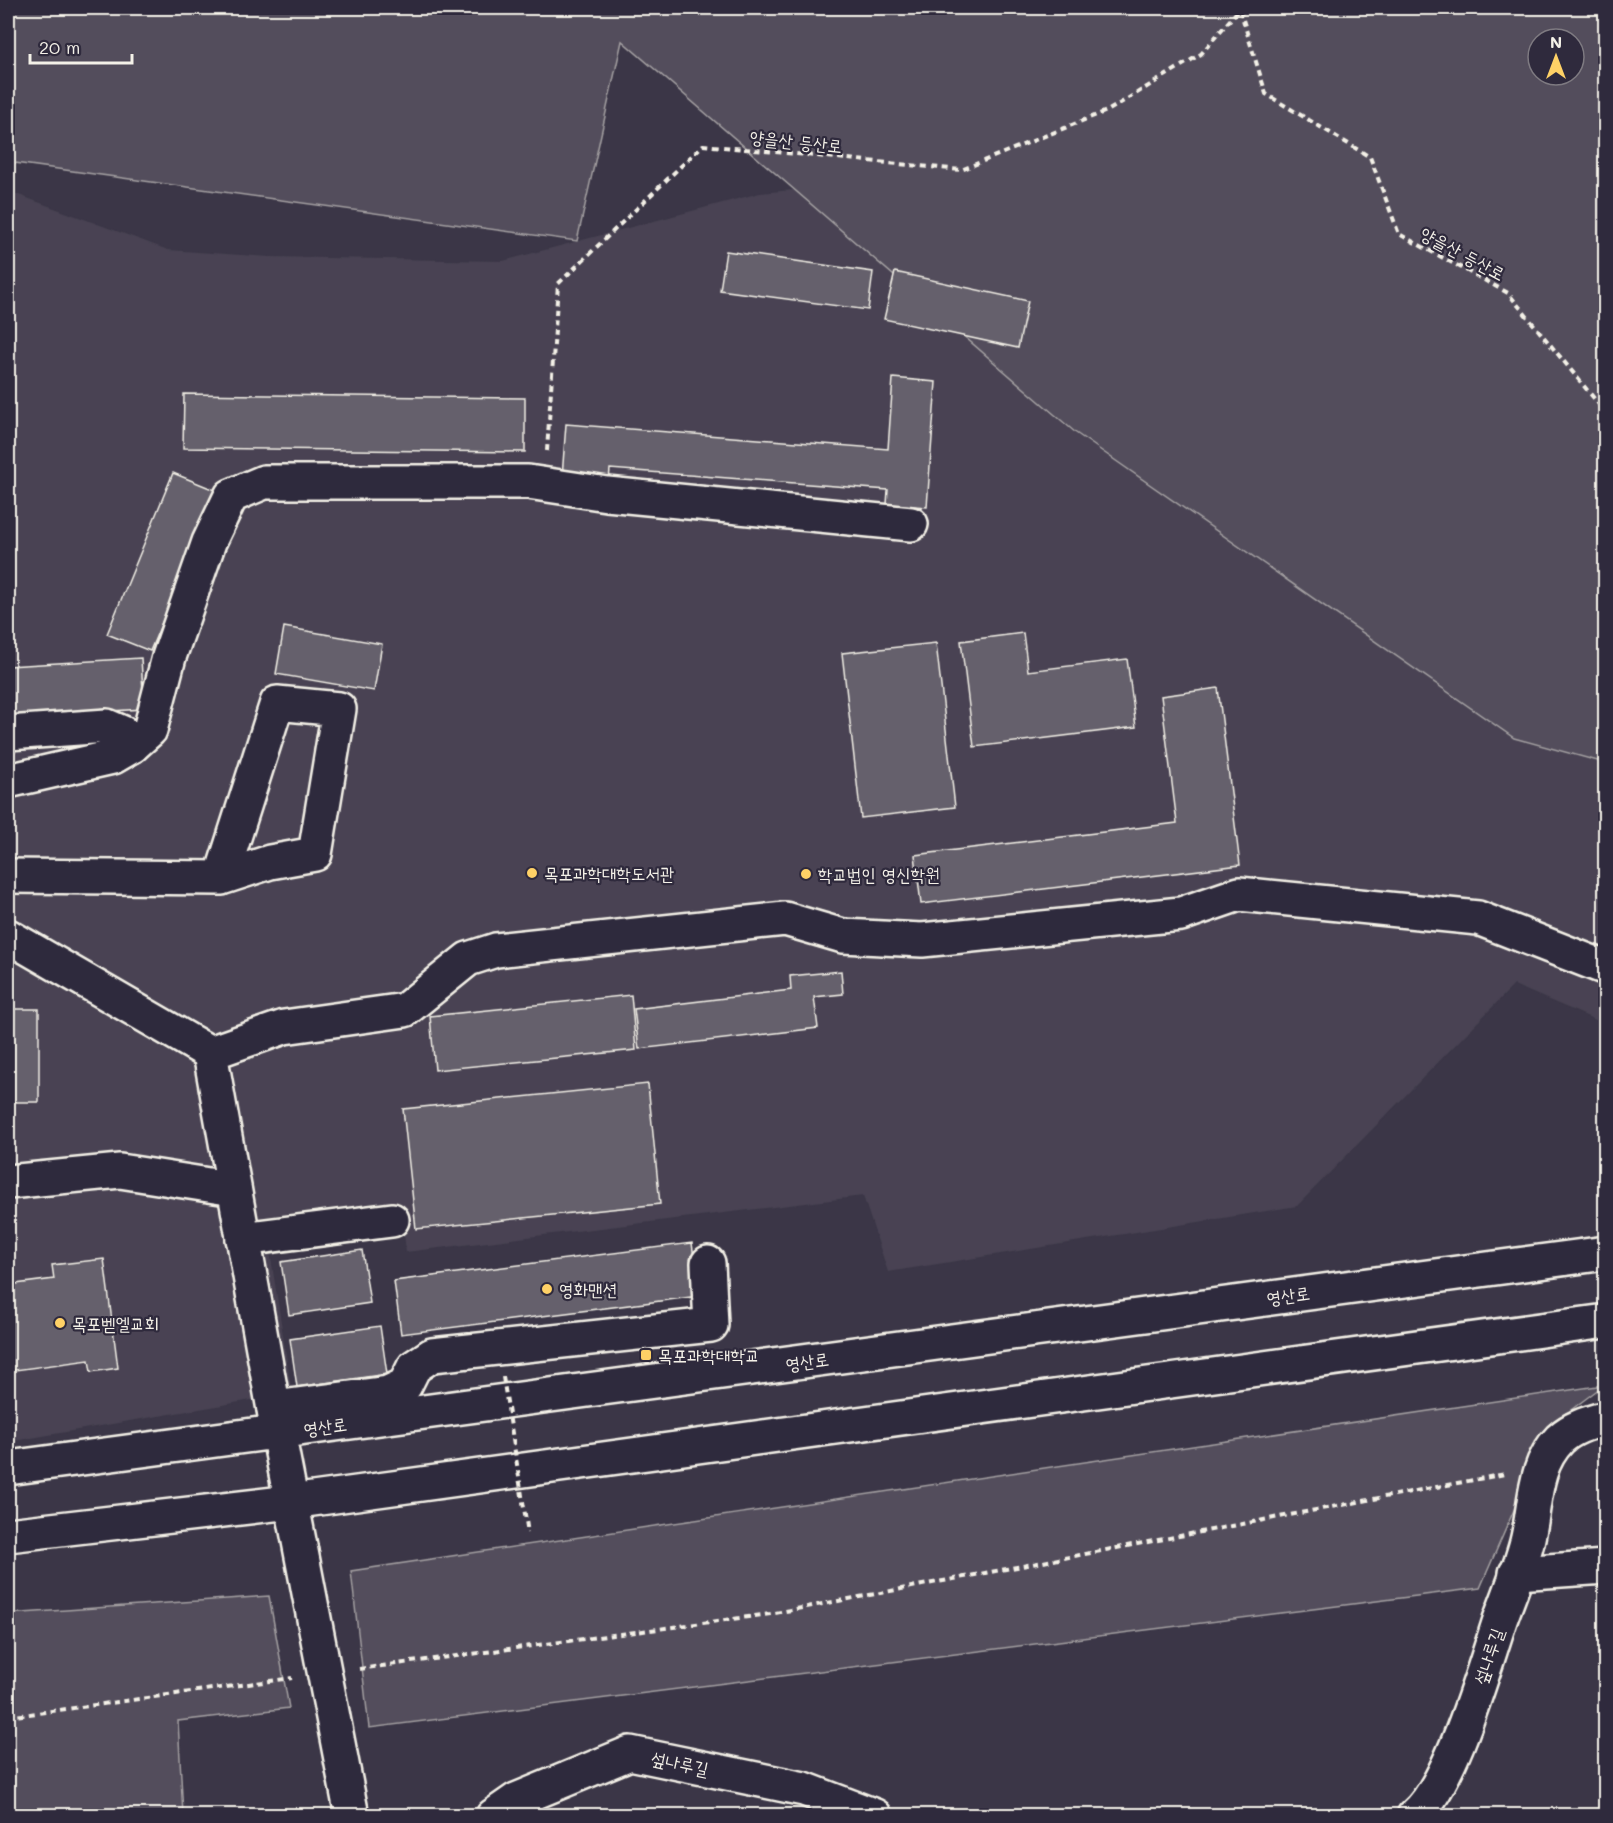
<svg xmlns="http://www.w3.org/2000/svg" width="1613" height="1823" font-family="Mali,'Poor Story',sans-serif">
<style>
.built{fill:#484352}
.green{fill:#534e5c;stroke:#a4a0a2;stroke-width:1.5;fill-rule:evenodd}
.building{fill:#65616c;stroke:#f4f1e8;stroke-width:1.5}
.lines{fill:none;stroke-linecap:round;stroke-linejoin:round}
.minor-casing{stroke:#f4f1e8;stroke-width:38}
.path{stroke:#f4f1e8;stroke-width:4;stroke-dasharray:6 4.5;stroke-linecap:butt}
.minor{stroke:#2f2a3d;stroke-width:33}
.path-bridge{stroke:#f4f1e8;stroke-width:4;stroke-dasharray:6 4.5;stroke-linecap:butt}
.poi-dot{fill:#ffd166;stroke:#2f2a3d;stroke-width:2}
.labels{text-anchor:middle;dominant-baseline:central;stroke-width:4.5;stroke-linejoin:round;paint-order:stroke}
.street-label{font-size:18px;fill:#f4f1e8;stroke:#2f2a3d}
.poi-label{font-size:18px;fill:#f4f1e8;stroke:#2f2a3d;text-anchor:start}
</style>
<rect width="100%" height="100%" fill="#3b3647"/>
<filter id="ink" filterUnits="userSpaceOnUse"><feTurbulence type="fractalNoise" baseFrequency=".0167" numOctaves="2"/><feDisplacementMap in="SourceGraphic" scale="12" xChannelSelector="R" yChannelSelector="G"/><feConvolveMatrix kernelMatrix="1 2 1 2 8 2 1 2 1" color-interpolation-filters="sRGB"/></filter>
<g filter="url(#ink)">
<!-- built -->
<path class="built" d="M858 184 1514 738 1605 763V1024L1514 985 1297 1206 888 1272 863 1196 406 1252 402 1215 266 1226 292 1393 8 1442V191L168 250 270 257 503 261 760 193Z"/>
<!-- green -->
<g class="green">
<path d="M8 8H1605V763L1514 738 1076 433 622 41 577 241 8 162ZM1538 39H1574V75H1538Z"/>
<path d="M1604 1385 1551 1425 1480 1588 369 1728 351 1571Z"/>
<path d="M269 1596 289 1708 178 1721 183 1815H8V1614Z"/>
</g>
<!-- building -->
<g class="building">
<path d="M726 251 873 272 868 310 720 290Z"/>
<path d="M895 272 1028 301 1018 348 884 319Z"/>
<path d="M893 378 936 382 927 507 887 504 888 490 610 469 609 481 562 477 566 424 888 449Z"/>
<path d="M184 394 525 398V452L183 448Z"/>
<path d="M173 473 217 491 150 651 107 634Z"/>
<path d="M284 627 382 644 374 691 276 674Z"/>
<path d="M1023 633 1028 671 1127 659 1136 727 974 747 961 641Z"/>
<path d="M936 643 955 807 861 818 842 653Z"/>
<path d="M141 658 144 709 8 717V666Z"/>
<path d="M1218 688 1240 865 921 904 915 855 1177 823 1161 696Z"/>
<path d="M841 971 843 994 814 997 818 1028 639 1049 634 1009 791 990 790 976Z"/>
<path d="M631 995 636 1050 435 1070 430 1016Z"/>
<rect x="8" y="1009" width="31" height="93"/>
<path d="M648 1084 660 1204 416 1229 403 1109Z"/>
<path d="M692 1243 699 1296 401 1334 394 1281Z"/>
<path d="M362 1250 370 1303 289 1315 281 1262Z"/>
<path d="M104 1259 118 1368 91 1372 89 1360 8 1371V1285L54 1279 52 1265Z"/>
<path d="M380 1326 387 1374 297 1387 290 1339Z"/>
</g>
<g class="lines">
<!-- minor casing -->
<g class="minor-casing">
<g id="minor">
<path d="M8 733 107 726 123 733 132 746 113 757 8 781"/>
<path d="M132 746 150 730 169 657 209 542 231 496 264 482H528L607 494 911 524"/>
<path d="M8 876 221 878 270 862 315 854 339 709 277 703 221 878"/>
<path d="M8 936 210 1053"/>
<path d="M8 1182 120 1171 234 1189"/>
<path d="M243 1239 392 1220"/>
<path d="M274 1408 388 1393 405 1385 414 1367 432 1355 711 1325 708 1263"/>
<path d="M8 1468 1606 1253"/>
<path d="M8 1535 291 1502 1606 1321"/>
<path d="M1516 1573 1606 1567"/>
<path d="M352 1816 278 1432 210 1053 284 1027 405 1010 468 959 496 950 785 919 843 936 922 940 1181 914 1239 894 1478 918 1606 968"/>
<path d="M493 1816 516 1800 630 1753 804 1789 875 1816"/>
<path d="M1414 1816C1451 1786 1484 1668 1500 1620 1509 1595 1520 1569 1527 1542 1536 1507 1532 1467 1560 1439 1573 1427 1589 1423 1606 1418"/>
</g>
</g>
<!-- path -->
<g class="path">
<path d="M1240 10 1266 94 1370 157 1399 234 1508 293 1606 413"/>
<path d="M547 451 558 284 703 145 961 170 1109 110 1201 54 1240 8"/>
<path d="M359 1669 770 1614 1505 1474"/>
<path d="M8 1717 292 1678"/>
</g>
<!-- minor -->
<use href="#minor" class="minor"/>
<!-- path-bridge -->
<path class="path-bridge" d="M503 1377 528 1533"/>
</g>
</g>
<!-- markers -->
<g class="poi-dot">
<circle cx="532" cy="873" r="6"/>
<circle cx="806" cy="874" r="6"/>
<circle cx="547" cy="1289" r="6"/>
<circle cx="60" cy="1323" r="6"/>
<rect x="640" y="1349" width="12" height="12" rx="3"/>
</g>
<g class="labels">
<!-- street labels -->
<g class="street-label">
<text transform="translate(796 141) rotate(6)">양을산 등산로</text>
<text transform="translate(1463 253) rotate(28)">양을산 등산로</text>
<text transform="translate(1288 1295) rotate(-8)">영산로</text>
<text transform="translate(807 1361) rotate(-8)">영산로</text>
<text transform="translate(325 1426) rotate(-8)">영산로</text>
<text transform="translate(1488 1656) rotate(-71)">섶나루길</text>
<text transform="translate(680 1763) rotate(12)">섶나루길</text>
</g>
<!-- poi labels -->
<g class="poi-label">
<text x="544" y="873">목포과학대학도서관</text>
<text x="818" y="874">학교법인 영신학원</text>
<text x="559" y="1289">영화맨션</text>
<text x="72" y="1323">목포벧엘교회</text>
<text x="658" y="1355">목포과학대학교</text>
</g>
</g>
<!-- margin -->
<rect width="1613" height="1823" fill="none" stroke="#2f2a3d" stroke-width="30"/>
<rect x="15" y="15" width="1583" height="1793" fill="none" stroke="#f4f1e8" stroke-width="2" filter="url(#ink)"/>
<!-- north arrow -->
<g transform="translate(1556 57)"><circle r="28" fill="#2f2a3d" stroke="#7e7a81" stroke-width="1.5"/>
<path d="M0-4.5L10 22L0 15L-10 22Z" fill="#ffd166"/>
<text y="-9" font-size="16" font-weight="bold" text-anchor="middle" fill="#f4f1e8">N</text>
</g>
<!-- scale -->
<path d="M30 54v9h102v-9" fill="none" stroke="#f4f1e8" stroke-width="3"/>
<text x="39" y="54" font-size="18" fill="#f4f1e8" stroke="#2f2a3d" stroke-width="4.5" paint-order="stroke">20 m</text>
</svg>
